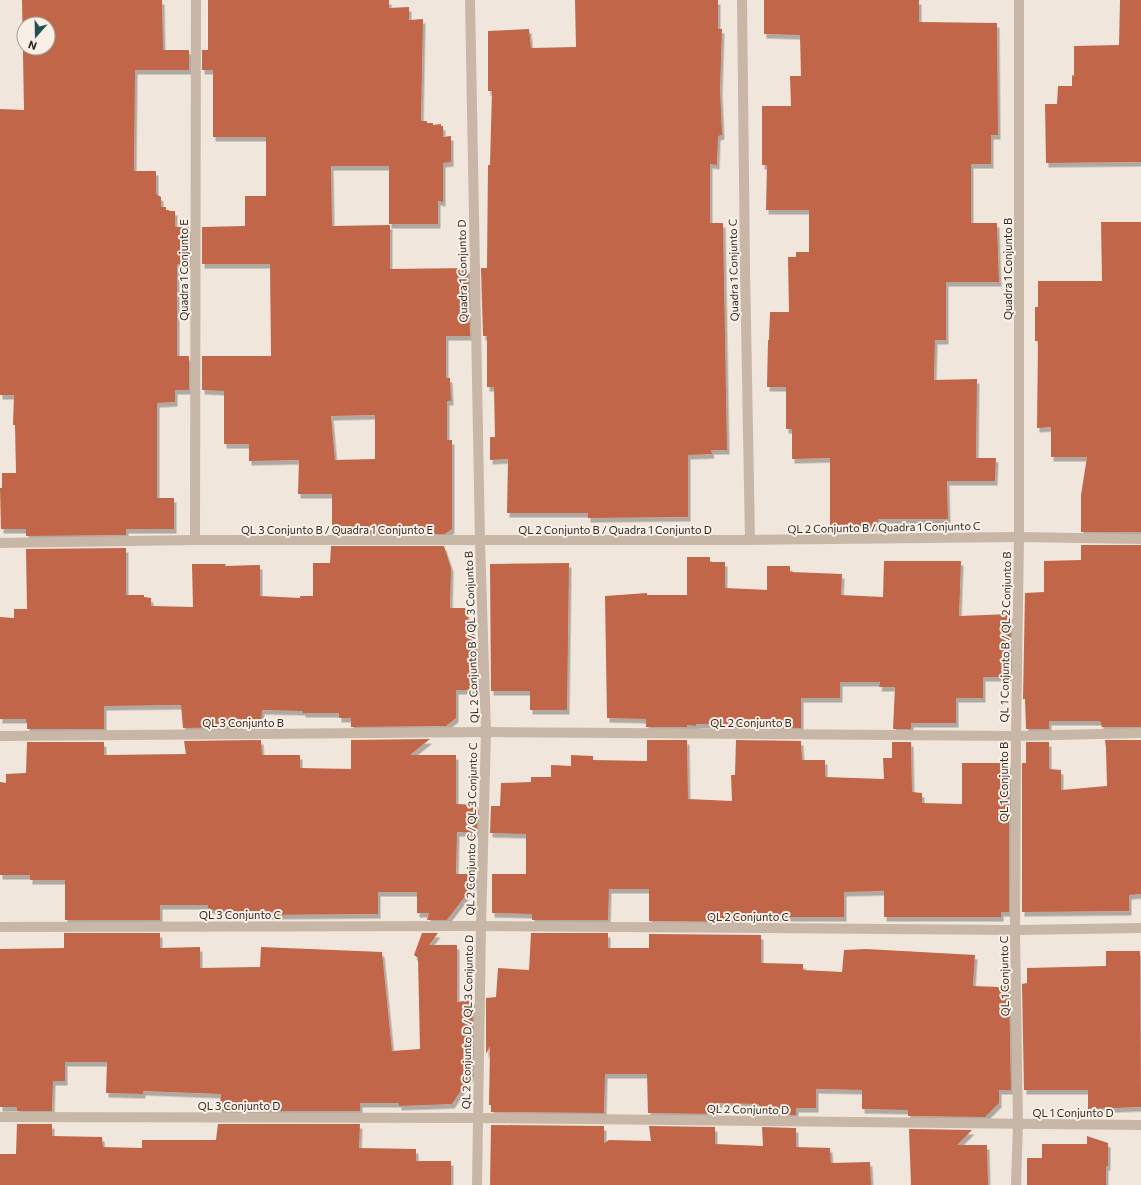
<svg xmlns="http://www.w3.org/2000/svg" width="1141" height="1185" font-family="Commissioner,sans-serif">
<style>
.building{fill:#c16648;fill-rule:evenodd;filter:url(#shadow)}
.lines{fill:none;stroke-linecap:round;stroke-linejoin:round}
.minor{stroke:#c8b6a7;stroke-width:10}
.labels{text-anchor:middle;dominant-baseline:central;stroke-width:4;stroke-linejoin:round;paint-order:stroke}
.street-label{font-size:11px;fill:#352c27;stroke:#f8f0e7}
</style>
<defs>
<filter id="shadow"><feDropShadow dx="2.5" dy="4.5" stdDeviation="0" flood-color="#0004"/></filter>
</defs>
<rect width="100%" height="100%" fill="#f0e6db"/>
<!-- building -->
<g class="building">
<path d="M22 0H162L163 50H189V70H135L134 171H156V194L161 197V207H166V210H169V211H175V227H189V264H177V356H189V390H175V402L157 403V498H174V529H126V535L26 536V529H1L0 488H2V473H16L15 425H13L14 395H0V109L24 110ZM24 24H48V48H24Z"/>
<path d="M208 0H389V8L409 7V20L423 19 421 121H427V123H433V125L441 124V126H443V137L451 136V162L443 163V202L438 201V224H389V166H331L332 226 390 225V269L468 268 470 336H446V378H450L451 401H447V440H452V529L445 534H332V494H298L299 460 249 461V444H224V391L202 390V356H271L270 264H202V227L245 226V196H266V137H213V70H202V50H208ZM375 415V459L335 460 331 416Z"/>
<path d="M575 0H718V29H722L720 90 722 135 718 136 717 165 710 164V223H723L727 450H711L712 454 688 455V517L588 518V513H507L508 459 490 460V437H495L494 387H487V336H483L481 268H487L488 165H490L492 91H488V31L529 29 531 48 576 47Z"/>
<path d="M764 0H919V22L997 23 998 135H991V164H971V223H997L999 282H946V340H935L934 380 977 379 976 458H996L995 481H947L948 519H878V527H830V458L792 459V429H786V387H767L768 340H769L770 312H789L788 257H796V252H809V210H766L767 165H762V106H791L790 76H801L800 35 764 34Z"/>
<path d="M1120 0H1141V162L1046 163 1045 104H1057L1058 86H1072V75L1074 76V46L1119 45Z"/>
<path d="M1101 222H1141V532H1081V495L1087 457H1051V427L1037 428 1038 341H1035V307H1038V281H1102Z"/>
<path d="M1081 545H1141V727H1102L1100 721H1049V729H1026L1025 699H1023L1025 593 1044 592V561L1081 560Z"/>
<path d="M331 546H444L451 568 450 608H465L477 645 478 690H456V718L446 726 351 727V718H339V713H303V711L262 710 261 727 183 728 181 705 104 706V729H27V722H26V719H0V617L14 618V609H27L26 549 126 548V595H144V597L151 598V606L193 607 192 564H226L225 566 260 565V596L300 598V596H313V563H330Z"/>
<path d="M687 557H710V562H725V588L767 590V566H790V572L842 574 841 595 883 597 884 561H961L959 616 1011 614 1010 677H983V698H956V723H911V729H893L895 687H879L880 682H840V698H801V728L735 727 734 724H696V726L687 725V727H646V719L607 718 605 596 647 593V595H687Z"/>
<path d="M569 563 567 710H530V691H491L490 564Z"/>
<path d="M430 739 410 755H456V804L478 805 477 833 457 832 456 874H476V882L447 920H427L429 913H417V892H378V914L261 915V913H221L208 908V905H160V920H65V880H30V875H0V782L6 783V774L26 773 27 742H104V755L186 754 184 741 261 740 262 755H300V768L351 769V740Z"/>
<path d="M647 740H687L688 799 732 801 731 775H735L736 740 801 741 802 760H825V777L884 779 883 758H892V742H911L912 792 922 793V803L962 804V763H1009V912H1001V917H884V891L844 892V917H762V922L649 921V889H609L608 920H532V914L492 913V874H526V834L490 833 491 806H500L501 783 531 782V777H551V765L571 766V755L593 756V760L647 761Z"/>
<path d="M1105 740H1141V894L1129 895V911L1022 912V763H1026V742H1049V769L1061 770V790L1107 786 1106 748Z"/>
<path d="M64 933H160V948L200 947V968L260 967 261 947 382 952 392 1051 420 1049 418 958 414 955 422 933H438L429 945H457V1002L473 1000 472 1074 452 1104 399 1106V1103H360V1111H219L221 1094 143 1091V1094L106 1093 107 1062H65V1081H53L52 1111H17V1107H0V949L64 948Z"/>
<path d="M531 933H608V948H649V934L761 935V963L803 964V970L842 972 844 950 866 949 975 955 973 986 998 987 1009 985 1011 1090H999V1103L985 1117 908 1116V1110L862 1109V1090L816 1089V1108H796V1115L760 1114 759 1104 715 1103V1114L648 1113 647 1074H605L604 1113 491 1112V1105H489L490 1046 486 1054V998L496 997 498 968 529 970Z"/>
<path d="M1106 951H1140L1141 1107 1088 1109V1090H1024L1022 984 1027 983V968L1106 966Z"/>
<path d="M17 1124H52V1136L102 1137 103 1147 142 1148V1140H216L218 1124H360L359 1148 416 1149V1161H451V1185H0V1154H16Z"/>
<path d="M491 1125 604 1126V1143L609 1140 651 1141 649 1126 715 1127V1144L763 1146 762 1127 796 1128V1147L830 1148 831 1163 870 1162 871 1185H490Z"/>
<path d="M909 1129 972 1130 957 1145H987L988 1185H911Z"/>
<path d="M1087 1136 1108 1143V1166H1106V1185H1027V1158H1042V1144H1087Z"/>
</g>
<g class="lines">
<!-- minor -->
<g class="minor">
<path d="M470 0 480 541 486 732 481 926 477 1185"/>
<path d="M742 0 745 268 750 540"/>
<path d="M195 540 196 0"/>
<path d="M0 543 195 540H750L1019 537 1141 539"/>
<path d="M0 736 486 732 1016 736 1141 733"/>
<path d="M0 927 481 926 1015 930 1141 928"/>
<path d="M0 1117 478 1118 1141 1125"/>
<path d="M1016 1185 1018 1124 1015 930 1016 736 1019 537V0"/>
</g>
</g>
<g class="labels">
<!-- street labels -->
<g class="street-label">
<text transform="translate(1007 269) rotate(-90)">Quadra 1 Conjunto B</text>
<text transform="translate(183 270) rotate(-90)">Quadra 1 Conjunto E</text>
<text transform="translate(733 270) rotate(-91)">Quadra 1 Conjunto C</text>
<text transform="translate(462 271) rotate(-91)">Quadra 1 Conjunto D</text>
<text transform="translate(884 527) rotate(-1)">QL 2 Conjunto B / Quadra 1 Conjunto C</text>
<text x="337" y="529">QL 3 Conjunto B / Quadra 1 Conjunto E</text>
<text x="615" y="529">QL 2 Conjunto B / Quadra 1 Conjunto D</text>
<text transform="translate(471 637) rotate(-92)">QL 2 Conjunto B / QL 3 Conjunto B</text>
<text transform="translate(1005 637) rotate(-89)">QL 1 Conjunto B / QL 2 Conjunto B</text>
<text x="243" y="722">QL 3 Conjunto B</text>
<text x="751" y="722">QL 2 Conjunto B</text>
<text transform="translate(1003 782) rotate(-90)">QL 1 Conjunto B</text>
<text transform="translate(471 829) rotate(-89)">QL 2 Conjunto C / QL 3 Conjunto C</text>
<text x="240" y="914">QL 3 Conjunto C</text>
<text x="748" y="916">QL 2 Conjunto C</text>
<text transform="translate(1004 976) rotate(-91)">QL 1 Conjunto C</text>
<text transform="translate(467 1022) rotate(-89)">QL 2 Conjunto D / QL 3 Conjunto D</text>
<text x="239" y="1105">QL 3 Conjunto D</text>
<text transform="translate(748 1109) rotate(1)">QL 2 Conjunto D</text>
<text x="1073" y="1112">QL 1 Conjunto D</text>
</g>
</g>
<!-- north arrow -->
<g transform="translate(36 36) rotate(200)"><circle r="19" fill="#f8f0e7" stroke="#aaa29a"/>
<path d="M0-3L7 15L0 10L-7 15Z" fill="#1f5154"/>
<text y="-6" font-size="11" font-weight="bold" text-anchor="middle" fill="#352c27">N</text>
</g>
</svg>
